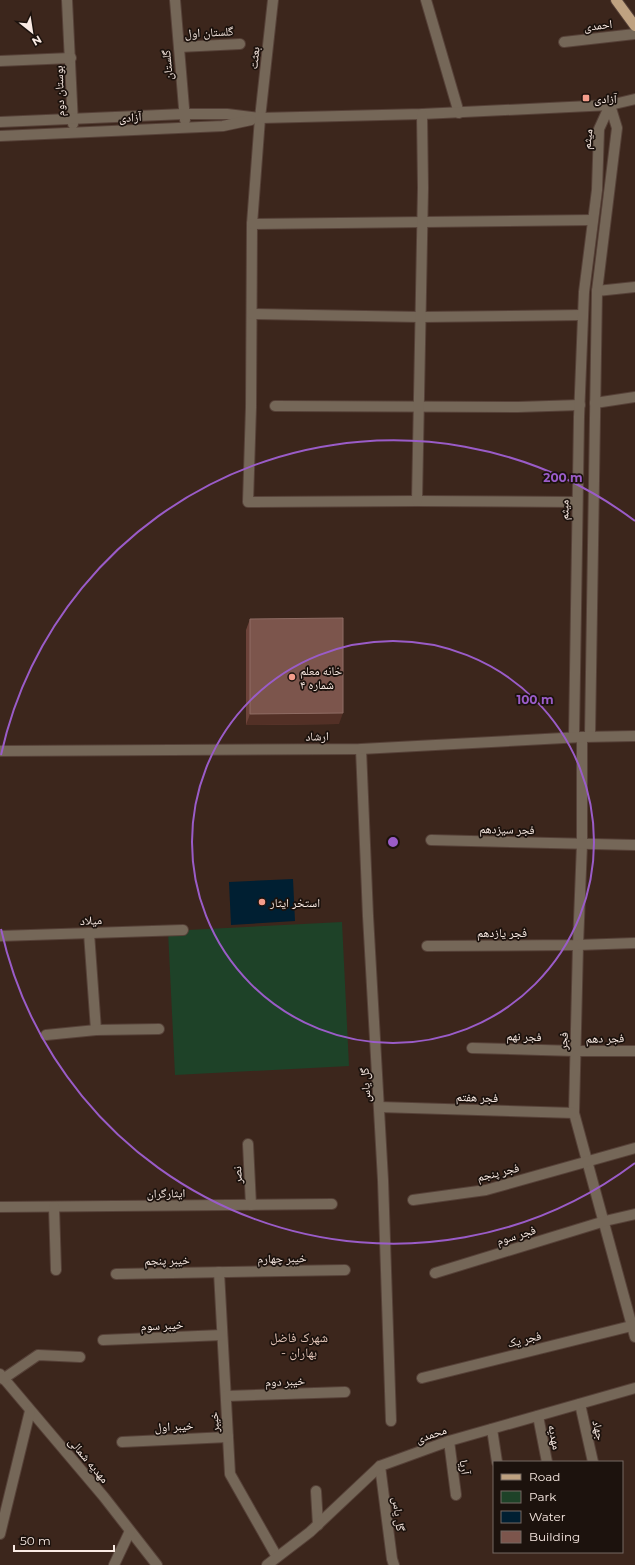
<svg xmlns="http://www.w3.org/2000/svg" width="635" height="1565" font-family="Montserrat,'Noto Naskh Arabic',sans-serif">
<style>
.green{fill:#1e4228}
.water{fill:#001f32}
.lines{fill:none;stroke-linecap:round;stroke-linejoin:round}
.minor-casing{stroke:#564138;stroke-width:12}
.major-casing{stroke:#564138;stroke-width:12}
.minor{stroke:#756758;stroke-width:10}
.major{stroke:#bfa281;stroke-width:10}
.wall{fill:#6d433a}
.shaded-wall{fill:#533026}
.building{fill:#7c554c;stroke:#8f6c64}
.ring{fill:none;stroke:#9a5cc8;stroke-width:2}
.poi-dot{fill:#f49d8b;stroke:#1c120d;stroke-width:1.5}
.labels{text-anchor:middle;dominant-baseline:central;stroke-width:3.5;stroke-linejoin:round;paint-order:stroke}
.street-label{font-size:12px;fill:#f9eae3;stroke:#1c120d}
.poi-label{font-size:12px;fill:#f9eae3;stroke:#1c120d;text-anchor:start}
.neighbourhood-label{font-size:13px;fill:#e1c3b6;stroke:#1c120d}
.centre{fill:#9a5cc8;stroke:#1c120d;stroke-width:2}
.ring-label{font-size:12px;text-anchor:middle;font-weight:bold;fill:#9a5cc8;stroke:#1c120d;stroke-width:3.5;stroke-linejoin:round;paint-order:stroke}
</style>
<rect width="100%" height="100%" fill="#3c261c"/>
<!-- green -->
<path class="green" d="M342 922 349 1066 175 1075 168 931Z"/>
<!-- water -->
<path class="water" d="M293 879 295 921 231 925 229 882Z"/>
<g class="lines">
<!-- minor casing -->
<g class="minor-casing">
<g id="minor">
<path d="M67 0 73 124"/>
<path d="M175 0 185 120"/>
<path d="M273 0 260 118 252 224 251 407 248 502 417 501 577 502"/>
<path d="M426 0 459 113"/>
<path d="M564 42 635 34"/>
<path d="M179 47 240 44"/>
<path d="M0 61 71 58"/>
<path d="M0 122 184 114H227L260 118 422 114 610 105 635 99"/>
<path d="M0 136 223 126 251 120"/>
<path d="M252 224 593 220"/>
<path d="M597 291 635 287"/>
<path d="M252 314 421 317 583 315"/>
<path d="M595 403 635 397"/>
<path d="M275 406 518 407 580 405"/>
<path d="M417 501 423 188 422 114"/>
<path d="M590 736 597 291 617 128 610 105"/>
<path d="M574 737 579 417 584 292 597 190 599 129 610 105"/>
<path d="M582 737V844L578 945 574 1113 635 1337"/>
<path d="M361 749 368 916 383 1180 391 1421"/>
<path d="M0 751 361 749 582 737 635 736"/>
<path d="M431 840 635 845"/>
<path d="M89 933 96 1030"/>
<path d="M0 936 183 930"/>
<path d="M427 946 578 945 635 943"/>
<path d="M46 1035 96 1030 159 1029"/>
<path d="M472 1048 575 1051H635"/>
<path d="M379 1107 574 1113"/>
<path d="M248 1144 251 1205"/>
<path d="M413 1200 486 1190 635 1148"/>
<path d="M0 1207 332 1204"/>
<path d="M54 1207 56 1270"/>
<path d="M219 1272 230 1474 277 1557"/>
<path d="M435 1273 605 1221 635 1214"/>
<path d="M116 1274 345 1270"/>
<path d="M103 1340 222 1335"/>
<path d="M0 1374 104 1497 157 1565"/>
<path d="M422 1378 635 1325"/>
<path d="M3 1379 38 1355 80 1357"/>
<path d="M226 1396 345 1392"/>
<path d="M580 1404 593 1462"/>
<path d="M538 1416 547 1462"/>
<path d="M492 1429 497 1462"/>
<path d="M449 1441 456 1495"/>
<path d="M122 1442 228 1437"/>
<path d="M380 1466 392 1559 394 1565"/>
<path d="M316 1491 318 1525"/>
<path d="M0 1534 30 1411"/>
<path d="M114 1565 130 1531"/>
<path d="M267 1565 310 1532 380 1466 449 1441 635 1388"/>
</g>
</g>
<!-- major casing -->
<g class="major-casing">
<path id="major" d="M616 0 635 26"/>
</g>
<!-- minor -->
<use href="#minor" class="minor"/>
<!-- major -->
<use href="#major" class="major"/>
</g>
<!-- wall -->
<path class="wall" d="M250 619 339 724 246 725V630Z"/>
<!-- shaded-wall -->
<path class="shaded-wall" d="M343 713 339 724 246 725 250 714Z"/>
<!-- building -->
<path class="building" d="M343 618V713L250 714V619Z"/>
<!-- distance rings -->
<g class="ring">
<circle cx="393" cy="842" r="201"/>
<path d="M635 1163A402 402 0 0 1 1 929M1 755A402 402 0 0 1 635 521"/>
</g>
<!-- markers -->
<g class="poi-dot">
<rect x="582" y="94" width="8" height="8" rx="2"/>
<circle cx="292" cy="677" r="4"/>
<circle cx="262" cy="902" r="4"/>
</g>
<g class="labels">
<!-- street labels -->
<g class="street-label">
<text transform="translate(598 25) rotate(-6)">احمدی</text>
<text transform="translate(209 32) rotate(-3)">گلستان اول</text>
<text transform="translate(254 58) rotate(-84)">بعثت</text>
<text transform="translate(167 65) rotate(-95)">گلستان</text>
<text transform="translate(59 91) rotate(-92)">بوستان دوم</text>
<text transform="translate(130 117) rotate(-3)">آزادی</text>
<text transform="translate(587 139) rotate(-84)">میثم</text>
<text transform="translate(564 510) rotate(-89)">میثم</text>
<text transform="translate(317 736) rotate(-1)">ارشاد</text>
<text transform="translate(507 829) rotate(1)">فجر سیزدهم</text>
<text transform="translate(91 920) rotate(-2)">میلاد</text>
<text x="502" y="932">فجر یازدهم</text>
<text transform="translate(524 1036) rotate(2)">فجر نهم</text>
<text transform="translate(605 1038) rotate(-1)">فجر دهم</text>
<text transform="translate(563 1041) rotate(-88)">فجر</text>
<text transform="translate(365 1085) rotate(-93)">گل یاس</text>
<text transform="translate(477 1097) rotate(2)">فجر هفتم</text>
<text transform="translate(498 1172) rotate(-14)">فجر پنجم</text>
<text transform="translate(237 1175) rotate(-93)">نصر</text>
<text transform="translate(166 1193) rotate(-1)">ایثارگران</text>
<text transform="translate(516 1235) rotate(-17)">فجر سوم</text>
<text transform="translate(282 1258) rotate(-1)">خیبر چهارم</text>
<text transform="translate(167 1260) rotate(-1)">خیبر پنجم</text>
<text transform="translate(162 1325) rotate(-3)">خیبر سوم</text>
<text transform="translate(524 1339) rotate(-14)">فجر یک</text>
<text transform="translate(285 1381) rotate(-2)">خیبر دوم</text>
<text transform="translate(214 1422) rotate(-93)">خیبر</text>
<text transform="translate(174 1426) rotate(-3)">خیبر اول</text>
<text transform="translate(599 1430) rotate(77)">جهاد</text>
<text transform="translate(431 1434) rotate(-19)">محمدی</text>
<text transform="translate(555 1437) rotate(79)">مهدیه</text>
<text transform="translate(89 1460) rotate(50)">مهدیه شمالی</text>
<text transform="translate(465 1467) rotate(82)">آریا</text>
<text transform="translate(399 1514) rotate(83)">گل یاس</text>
</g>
<!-- poi labels -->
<g class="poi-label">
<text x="594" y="98">آزادی</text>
<text x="300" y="670">خانه معلم<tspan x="300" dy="14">شماره ۴</tspan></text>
<text x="270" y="902">استخر ایثار</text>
</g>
<!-- neighbourhood labels -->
<g class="neighbourhood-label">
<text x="299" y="1337">شهرک فاضل<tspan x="299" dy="15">- بهاران</tspan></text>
</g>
</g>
<circle cx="393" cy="842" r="6" class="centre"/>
<g class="ring-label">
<text x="563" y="482">200 m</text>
<text x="535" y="704">100 m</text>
</g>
<!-- legend -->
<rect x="493" y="1461" width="130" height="92" fill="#1c120d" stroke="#746863"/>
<rect x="501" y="1474" width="20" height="6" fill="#bfa281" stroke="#746863"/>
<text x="529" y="1481" font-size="12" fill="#f9eae3">Road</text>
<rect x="501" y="1491" width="20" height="12" fill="#1e4228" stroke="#746863"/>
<text x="529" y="1501" font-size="12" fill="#f9eae3">Park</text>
<rect x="501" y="1511" width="20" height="12" fill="#001f32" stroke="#746863"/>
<text x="529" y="1521" font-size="12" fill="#f9eae3">Water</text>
<rect x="501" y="1531" width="20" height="12" fill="#7c554c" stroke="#746863"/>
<text x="529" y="1541" font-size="12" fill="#f9eae3">Building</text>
<!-- north arrow -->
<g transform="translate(32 32) rotate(150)" stroke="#1c120d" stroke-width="3" paint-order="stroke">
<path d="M0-3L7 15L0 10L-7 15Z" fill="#f9eae3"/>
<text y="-6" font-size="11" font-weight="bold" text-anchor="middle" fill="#f9eae3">N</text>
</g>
<!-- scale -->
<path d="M14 1545v6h100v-6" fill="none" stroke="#f9eae3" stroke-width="2"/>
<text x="20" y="1545" font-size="12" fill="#f9eae3" stroke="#1c120d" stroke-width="3" paint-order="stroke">50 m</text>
</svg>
